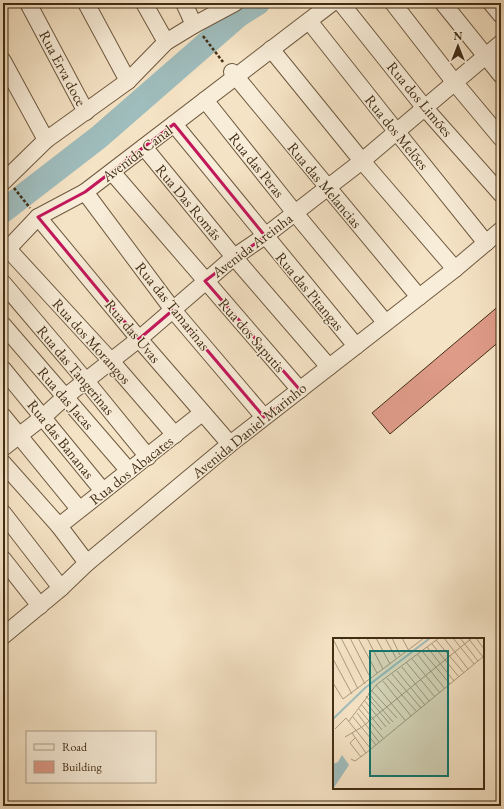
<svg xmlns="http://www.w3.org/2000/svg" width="504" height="809" font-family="'EB Garamond',serif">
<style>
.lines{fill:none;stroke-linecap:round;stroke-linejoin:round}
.river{stroke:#9fbdbd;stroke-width:24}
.building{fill:#de9b88;stroke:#422d14}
.street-casing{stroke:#6f5a40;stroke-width:18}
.path{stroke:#422d14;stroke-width:2.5;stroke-dasharray:3 2;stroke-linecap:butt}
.street{stroke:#f8edd9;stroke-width:16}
.marked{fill:none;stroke:#c2185b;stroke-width:3;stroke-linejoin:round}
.labels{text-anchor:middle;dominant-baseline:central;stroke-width:3;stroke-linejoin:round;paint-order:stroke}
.street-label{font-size:15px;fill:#422d14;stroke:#f8edd9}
.inset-river{fill:none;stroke:#9fbdbd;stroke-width:2}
.inset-road{fill:none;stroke:#ad9a7e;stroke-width:1}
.view{fill:#0f766e;fill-opacity:0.15;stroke:#0f766e;stroke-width:2}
.inset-edge{fill:none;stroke:#422d14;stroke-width:2}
</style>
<rect width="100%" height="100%" fill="#f5e3c5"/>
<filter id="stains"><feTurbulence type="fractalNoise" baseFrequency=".005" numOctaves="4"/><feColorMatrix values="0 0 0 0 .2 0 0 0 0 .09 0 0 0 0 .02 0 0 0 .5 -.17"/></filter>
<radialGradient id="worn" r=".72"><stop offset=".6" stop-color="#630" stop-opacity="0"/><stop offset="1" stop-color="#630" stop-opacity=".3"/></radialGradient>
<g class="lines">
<!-- river -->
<path class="river" d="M3 211 99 137 239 15 258 3"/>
</g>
<!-- building -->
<path class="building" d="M501 304V340L390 434 372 413Z"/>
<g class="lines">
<!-- street casing -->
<g class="street-casing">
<g id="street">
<path d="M28 3 86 112"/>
<path d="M86 3 128 81"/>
<path d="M144 3 166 42"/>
<path d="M184 3 194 25"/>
<path d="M341 3 424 107 501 194"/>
<path d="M393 3 455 83 501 138"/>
<path d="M443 3 501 75"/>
<path d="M491 3 501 15"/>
<path d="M309 21 396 131 486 243"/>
<path d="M271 49 362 161 455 269"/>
<path d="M3 61 46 140"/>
<path d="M232 72 419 297"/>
<path d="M205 100 295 213 385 322"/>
<path d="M174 124 356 346"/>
<path d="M144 147 234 257 329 367"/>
<path d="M112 172 300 390"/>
<path d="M3 182 46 140 128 81 166 42 194 25 235 3"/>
<path d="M85 192 173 310 264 417"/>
<path d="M38 217 139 339 230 444"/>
<path d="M8 249 111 361 175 435"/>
<path d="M3 254 38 217 85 192 332 3"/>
<path d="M3 283 86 381 148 457"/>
<path d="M3 325 129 471"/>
<path d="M3 369 103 491"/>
<path d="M3 416 79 509"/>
<path d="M3 448 43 417 65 397 139 339 234 257 265 236 362 161 501 43"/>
<path d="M3 463 59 526 87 563"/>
<path d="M3 513 61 588"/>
<path d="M59 526 202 413"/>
<path d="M3 559 40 606"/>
<path d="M3 636 61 588 87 563 230 444 455 269 501 230"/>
</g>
</g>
<!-- path -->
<g class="path">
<path d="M203 36 223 62"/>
<path d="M14 188 30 208"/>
</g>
<!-- street -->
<use href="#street" class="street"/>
</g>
<!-- marked area -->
<path class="marked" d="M174 124 265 236 205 281 300 390 264 417 173 310 139 339 38 217 85 192Z"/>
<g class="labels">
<!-- street labels -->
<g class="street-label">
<text transform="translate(63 68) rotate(62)">Rua Erva doce</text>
<text transform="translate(420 99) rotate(50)">Rua dos Limões</text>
<text transform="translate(397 132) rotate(51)">Rua dos Melões</text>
<text transform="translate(137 153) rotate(-37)">Avenida Canal</text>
<text transform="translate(257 165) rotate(51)">Rua das Peras</text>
<text transform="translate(325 185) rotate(50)">Rua das Melancias</text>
<text transform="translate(189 202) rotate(50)">Rua Das Romãs</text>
<text transform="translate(252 245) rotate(-37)">Avenida Areinha</text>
<text transform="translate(310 291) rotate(50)">Rua das Pitangas</text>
<text transform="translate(173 306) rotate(51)">Rua das Tamarinas</text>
<text transform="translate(133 331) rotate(50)">Rua das Uvas</text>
<text transform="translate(252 335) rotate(49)">Rua dos Saputis</text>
<text transform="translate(92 341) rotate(48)">Rua dos Morangos</text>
<text transform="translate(76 370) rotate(50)">Rua das Tangerinas</text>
<text transform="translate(66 398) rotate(49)">Rua das Jacas</text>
<text transform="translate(249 430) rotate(-39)">Avenida Daniel Marinho</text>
<text transform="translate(61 439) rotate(51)">Rua das Bananas</text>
<text transform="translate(131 470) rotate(-38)">Rua dos Abacates</text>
</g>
</g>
<!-- overview -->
<g transform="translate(333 638)">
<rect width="151" height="151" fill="#f5e3c5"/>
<path d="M9 117 16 127 0 151V126L5 124Z" fill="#9fbdbd"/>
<path class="inset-river" d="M0 81 32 50 97 0"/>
<path class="inset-road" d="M8 0 32 46M17 0 38 41M25 0 44 35M34 0 50 31M43 0 57 26M52 0 63 20M59 0 67 17M69 0 76 13M111 0 135 31M120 0 141 26M127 0 145 23M135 0 150 19M143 0 151 11M0 1 25 51M103 2 131 35M99 6 126 39M94 9 121 43M89 13 117 46M85 17 112 51M0 21 19 56M79 21 107 55M73 24 102 59M69 29 96 63M64 33 92 67M59 36 88 70M54 40 83 73M50 43 78 78M0 45 10 61 91 0M43 47 72 82M38 52 64 80M35 55 60 84M33 58 57 86M31 62 53 89M28 66 49 92M26 71 50 100M24 75 46 104M20 79 43 107M16 83 43 47 106 0M2 91 13 80 38 111M12 99 29 89 139 0M22 100 17 105 28 119M33 115 151 18M18 121 22 123 33 115 19 95"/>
<path class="view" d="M37 13H115V138H37Z"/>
<rect width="151" height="151" class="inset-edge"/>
</g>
<!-- margin -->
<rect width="504" height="809" fill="none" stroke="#f5e3c5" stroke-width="16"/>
<rect x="4" y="4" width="496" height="801" fill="none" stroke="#422d14" stroke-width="2"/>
<rect x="8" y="8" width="488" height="793" fill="none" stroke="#422d14"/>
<!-- legend -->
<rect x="26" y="731" width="130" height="52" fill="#f8edd9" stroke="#afa08a"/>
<rect x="34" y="744" width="20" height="6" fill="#f8edd9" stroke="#afa08a"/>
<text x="62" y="751" font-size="12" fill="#422d14">Road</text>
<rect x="34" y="761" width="20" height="12" fill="#de9b88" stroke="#afa08a"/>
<text x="62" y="771" font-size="12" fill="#422d14">Building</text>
<!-- north arrow -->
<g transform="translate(458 46)" stroke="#f8edd9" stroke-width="3" paint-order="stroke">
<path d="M0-3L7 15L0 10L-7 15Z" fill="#422d14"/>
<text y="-6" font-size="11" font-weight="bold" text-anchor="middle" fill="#422d14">N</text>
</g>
<rect width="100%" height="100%" filter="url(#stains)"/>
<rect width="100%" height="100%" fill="url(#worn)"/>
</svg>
